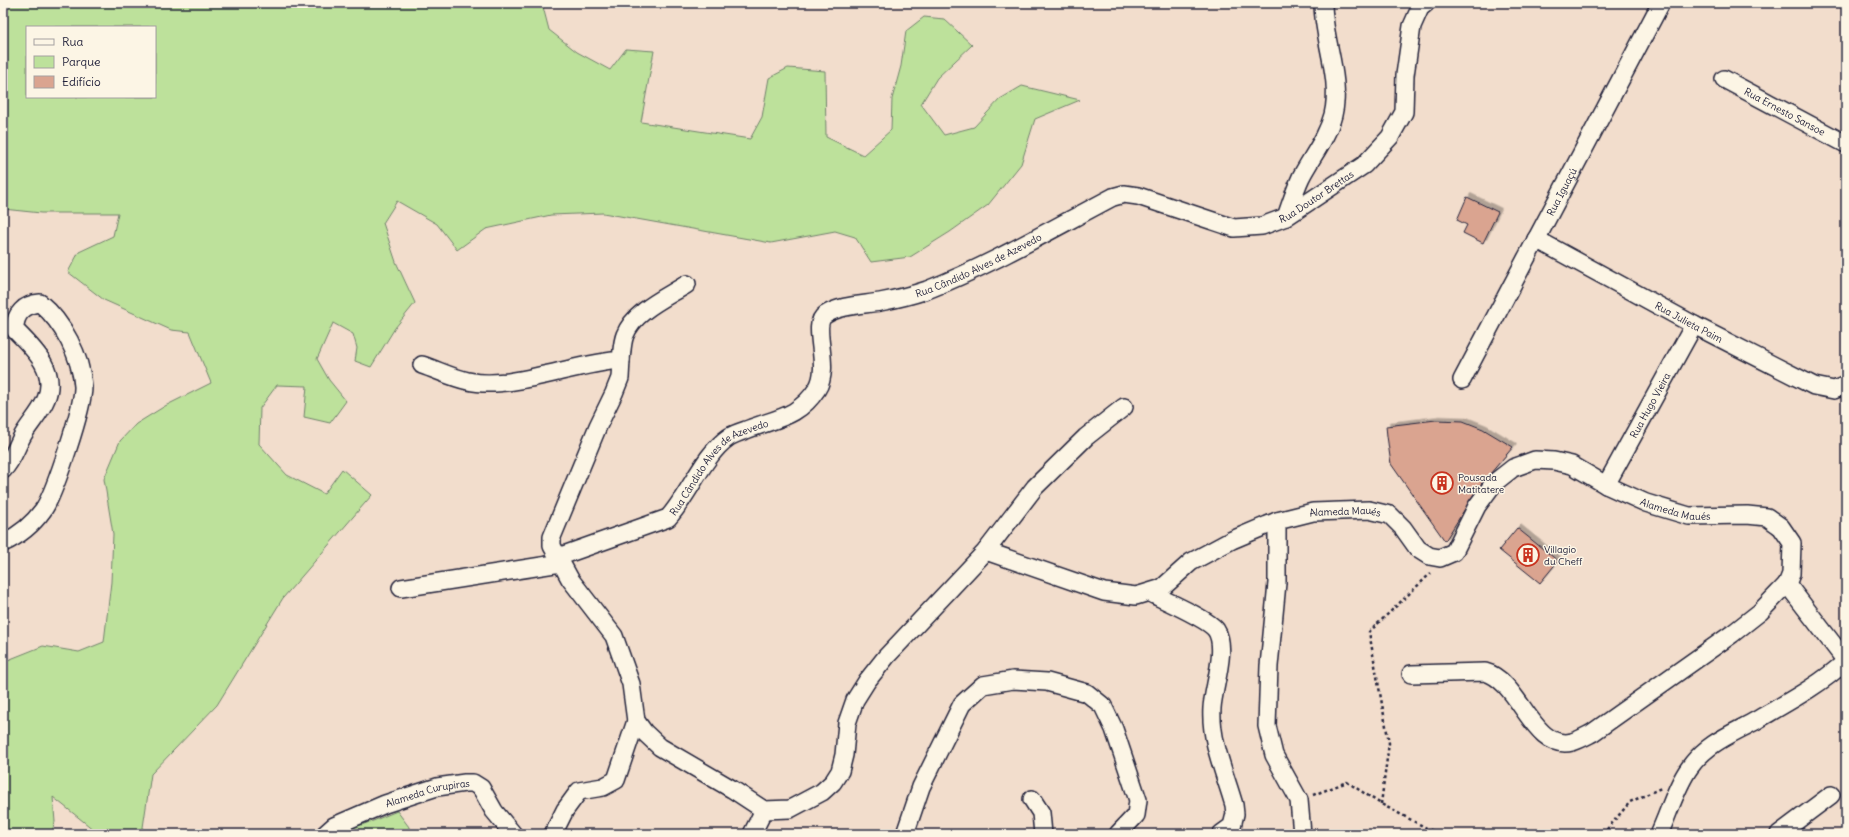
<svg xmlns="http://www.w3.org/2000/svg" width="1849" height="837" font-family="Delius,sans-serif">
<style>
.green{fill:#bde19b;stroke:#70826b;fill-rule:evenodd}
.building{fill:#daa490;stroke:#22223b;filter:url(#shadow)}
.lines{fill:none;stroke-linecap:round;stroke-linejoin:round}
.minor-casing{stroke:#22223b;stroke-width:20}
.path{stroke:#22223b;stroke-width:2.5;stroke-dasharray:3 3;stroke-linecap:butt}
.minor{stroke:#fcf5e5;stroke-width:17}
.labels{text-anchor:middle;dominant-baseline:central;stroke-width:3;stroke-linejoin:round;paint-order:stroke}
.street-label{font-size:10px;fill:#22223b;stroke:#fcf5e5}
.poi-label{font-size:10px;fill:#22223b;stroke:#fcf5e5;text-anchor:start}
</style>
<defs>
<filter id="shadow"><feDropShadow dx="3.5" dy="-3.5" stdDeviation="0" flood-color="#0004"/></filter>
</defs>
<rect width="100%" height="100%" fill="#f2ddcc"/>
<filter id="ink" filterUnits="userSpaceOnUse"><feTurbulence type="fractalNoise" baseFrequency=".025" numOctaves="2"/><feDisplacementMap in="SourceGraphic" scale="8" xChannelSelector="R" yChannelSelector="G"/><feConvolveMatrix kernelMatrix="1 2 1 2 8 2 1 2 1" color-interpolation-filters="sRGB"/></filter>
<g filter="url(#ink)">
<!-- green -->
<g class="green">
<path d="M3 3H542L549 30 577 52 610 70 626 49 654 51 641 122 750 139 762 117 769 78 788 68 825 71 826 137 863 155 891 130 892 99 901 66 906 31 924 17 944 19 972 45 937 78 921 104 944 135 974 127 1000 99 1022 86 1080 100 1035 119 1021 164 988 205 950 232 910 257 871 262 855 237 835 231 771 243 603 213 551 215 486 229 457 250 437 224 397 201 383 223 396 262 415 303 395 328 371 367 355 361 357 348 353 334 333 323 317 359 329 380 346 401 330 423 304 417 307 386 277 385 260 408 259 444 287 475 324 494 342 469 372 495 283 598 217 705 151 774 142 834H99L53 797 55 822 51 834H3V662L43 646 79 652 104 642 111 582 113 534 104 479 120 441 136 424 165 406 211 383 190 332 171 330 104 300 68 272 79 252 113 236 118 213H41L3 209ZM27 27H155V97H27Z"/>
<path d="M397 811 409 827V834H348L345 830 373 821Z"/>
</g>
<!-- building -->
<g class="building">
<path d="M1467 197 1498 212 1483 243 1463 233 1467 225 1457 220Z"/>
<path d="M1436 420 1463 421 1483 429 1513 447 1478 488 1445 541 1391 464 1387 436 1386 426Z"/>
<path d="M1517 528 1558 561 1540 583 1499 550Z"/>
</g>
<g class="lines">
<!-- minor casing -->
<g class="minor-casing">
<g id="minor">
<path id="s1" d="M1724 79 1846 144"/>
<path d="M1286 217C1291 203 1295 190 1301 177 1312 156 1327 138 1333 115 1342 78 1323 40 1323 3"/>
<path id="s2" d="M1536 239 1694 325 1814 386 1834 390 1846 385"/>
<path d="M422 365C437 370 453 378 468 381 510 391 575 363 621 360 622 352 622 342 625 335 634 311 667 297 687 284"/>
<path id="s3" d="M1462 380 1661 3"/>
<path id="s4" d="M1124 407 1086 437 1035 487 986 551 886 657 867 681 855 700 847 723 844 755 840 771 833 782 822 792 790 809 764 810 732 789 660 747 644 732 636 721 631 684 614 636 570 579 558 557 668 518C689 495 704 454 729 437 734 434 740 432 746 430 776 418 798 418 817 389 832 366 810 325 825 315 840 305 862 305 880 302 896 299 912 295 927 290 991 265 1052 229 1113 197L1124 194 1138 196 1234 228 1262 226 1286 217 1364 165 1390 137 1404 112 1405 75 1412 26 1420 8 1426 3"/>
<path d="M3 470C13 460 16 447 23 435 30 423 41 412 46 399 58 371 33 348 15 330 14 314 25 304 40 303 63 322 81 357 83 386 84 405 54 495 43 510 33 524 18 536 3 543"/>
<path id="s5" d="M1606 485 1694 325"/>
<path d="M1277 521V583L1269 666 1267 726 1274 755 1299 800 1302 834"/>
<path id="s6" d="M986 551 1104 592 1136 596 1162 588 1191 562 1232 540 1277 521 1313 512 1369 510 1390 515 1403 528 1418 549 1429 556 1440 558 1454 552 1477 506 1494 483 1513 468 1535 460 1554 461 1572 465 1606 485 1646 503 1689 516 1747 515 1767 517 1781 527 1792 543 1791 574 1787 584 1846 661"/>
<path d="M558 557 552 546V537L598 426 614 393 620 378 621 360"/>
<path d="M401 588 561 563"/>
<path d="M1150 593C1164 600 1208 619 1216 630 1228 648 1213 688 1212 708 1210 741 1225 773 1234 805L1235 814 1232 826 1221 834"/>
<path d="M1411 674 1485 672C1520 681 1533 752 1572 742 1579 740 1586 736 1592 733L1732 634 1760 612 1787 584"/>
<path d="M1032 799 1041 813 1043 834"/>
<path id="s7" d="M325 834 334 826 385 804 437 787 465 783H473L481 788 494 811 513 834"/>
<path d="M553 834 565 810 579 791 603 787 616 780 636 721"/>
<path d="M752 834 764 810"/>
<path d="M905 834 921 787 962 704 983 685 1013 680 1047 682 1087 693 1103 706 1114 729 1138 800 1136 815 1118 834"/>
<path d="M1659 834C1669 813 1676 786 1690 767 1707 743 1732 734 1757 720 1788 702 1820 685 1846 661"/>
<path d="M1779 834 1831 795"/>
</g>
</g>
<!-- path -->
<g class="path">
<path d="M1313 795 1347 782 1381 804 1438 834"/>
<path d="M1381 804 1389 743 1369 632 1431 573"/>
<path d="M1603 834 1630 802 1661 788"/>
</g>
<!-- minor -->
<use href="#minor" class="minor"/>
</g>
</g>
<!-- icons -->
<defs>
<g id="building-ring" transform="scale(1.15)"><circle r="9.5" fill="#fcf5e5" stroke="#c8321e" stroke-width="1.5"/><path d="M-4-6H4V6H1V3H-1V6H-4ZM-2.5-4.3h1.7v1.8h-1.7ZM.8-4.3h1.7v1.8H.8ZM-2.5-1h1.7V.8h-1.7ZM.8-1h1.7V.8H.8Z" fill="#c8321e"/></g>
</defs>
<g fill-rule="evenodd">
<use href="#building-ring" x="1442" y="483"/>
<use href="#building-ring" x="1528" y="555"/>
</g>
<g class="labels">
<!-- street labels -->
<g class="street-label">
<text stroke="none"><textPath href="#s1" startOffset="69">Rua Ernesto Sansoe</textPath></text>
<text stroke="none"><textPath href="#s4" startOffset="1833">Rua Doutor Brettas</textPath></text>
<text stroke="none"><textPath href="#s3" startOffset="213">Rua Iguaçú</textPath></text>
<text stroke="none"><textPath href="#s4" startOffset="1465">Rua Cândido Alves de Azevedo</textPath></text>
<text stroke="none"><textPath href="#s2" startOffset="174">Rua Julieta Paim</textPath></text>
<text stroke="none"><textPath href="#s5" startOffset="91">Rua Hugo Vieira</textPath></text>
<text stroke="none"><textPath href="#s4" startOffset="1096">Rua Cândido Alves de Azevedo</textPath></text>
<text stroke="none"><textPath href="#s6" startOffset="796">Alameda Maués</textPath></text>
<text stroke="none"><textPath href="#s6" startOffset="388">Alameda Maués</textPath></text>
<text stroke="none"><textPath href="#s7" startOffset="112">Alameda Curupiras</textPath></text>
</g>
<!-- poi labels -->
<g class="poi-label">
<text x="1458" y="477">Pousada<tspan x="1458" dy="12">Matitatere</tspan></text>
<text x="1544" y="549">Villagio<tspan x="1544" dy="12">du Cheff</tspan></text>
</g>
</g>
<!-- margin -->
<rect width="1849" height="837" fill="none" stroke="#fcf5e5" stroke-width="16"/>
<rect x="8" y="8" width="1833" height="821" fill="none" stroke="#22223b" stroke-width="1.5" filter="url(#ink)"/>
<!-- legend -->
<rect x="26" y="26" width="130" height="72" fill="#fcf5e5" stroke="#a5a1a1"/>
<rect x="34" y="39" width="20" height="6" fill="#fcf5e5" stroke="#a5a1a1"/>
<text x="62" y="46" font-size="12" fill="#22223b">Rua</text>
<rect x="34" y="56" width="20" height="12" fill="#bde19b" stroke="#a5a1a1"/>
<text x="62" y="66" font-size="12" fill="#22223b">Parque</text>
<rect x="34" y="76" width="20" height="12" fill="#daa490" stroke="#a5a1a1"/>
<text x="62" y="86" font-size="12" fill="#22223b">Edifício</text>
</svg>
